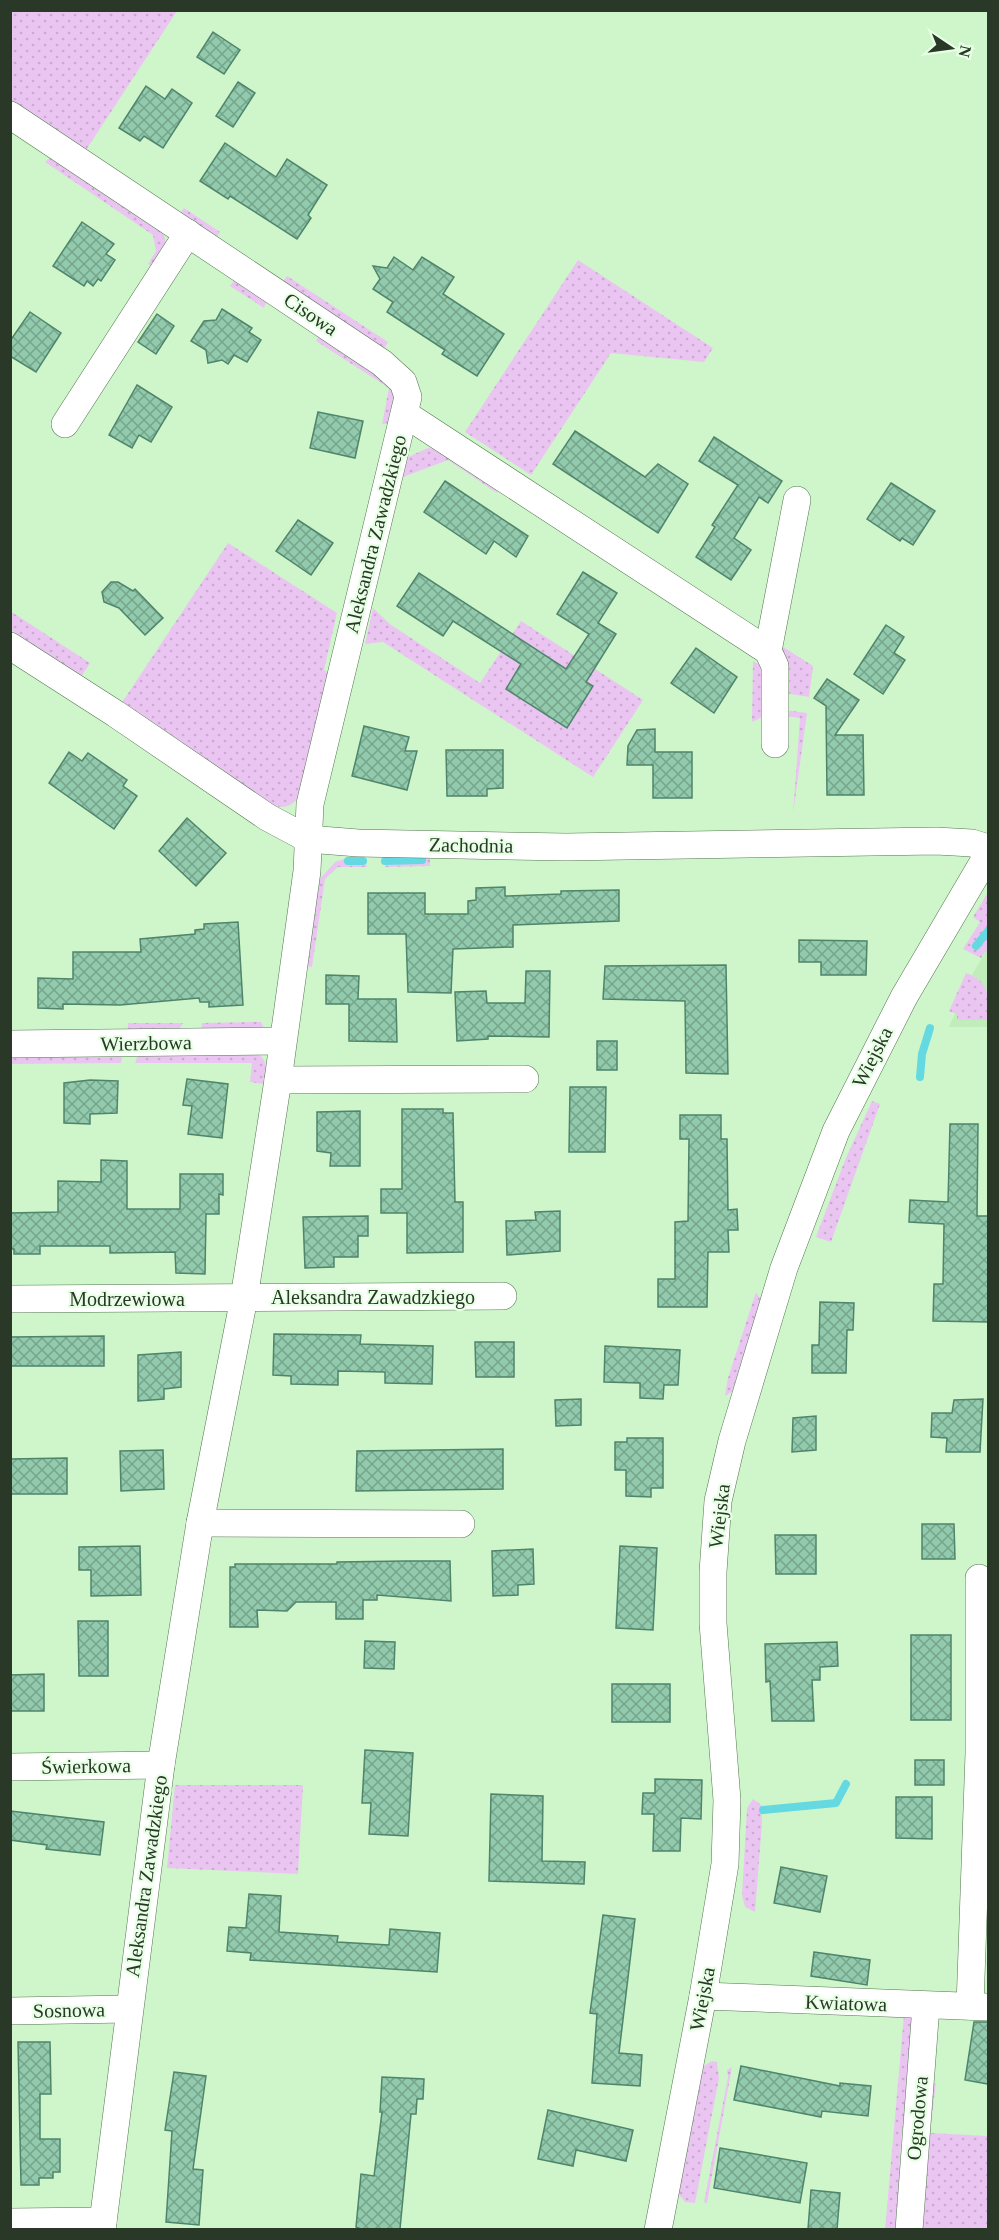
<svg xmlns="http://www.w3.org/2000/svg" width="999" height="2240" font-family="Georgia,serif">
<style>
.built{fill:#c1edbb}
.grass{fill:url(#grass-dots)}
.lines{fill:none;stroke-linecap:round;stroke-linejoin:round}
.stream{stroke:#65d9e1;stroke-width:8}
.building{fill:url(#building-cross-hatch);stroke:#4f856b;stroke-width:1.5}
.street-casing{stroke:#53764f;stroke-width:28}
.street{stroke:#fff;stroke-width:27}
.labels{text-anchor:middle;dominant-baseline:central;stroke-width:4.5;stroke-linejoin:round;paint-order:stroke}
.street-label{font-size:20px;fill:#293827;stroke:#e7ffe4}
</style>
<defs>
<pattern id="grass-dots" width="8" height="8" patternUnits="userSpaceOnUse" patternTransform="scale(1.5)"><rect width="8" height="8" fill="#ebc5f2"/><path d="M2 2h.1M6 6h.1" fill="none" stroke="#caaad0" stroke-width="1.8" stroke-linecap="round"/></pattern>
<pattern id="building-cross-hatch" width="8" height="8" patternUnits="userSpaceOnUse" patternTransform="scale(1.5)"><rect width="8" height="8" fill="#91caac"/><path d="M0 0l8 8M0 8l8-8" fill="none" stroke="#76a58c"/></pattern>
</defs>
<rect width="100%" height="100%" fill="#cff6ca"/>
<!-- built -->
<path class="built" d="M988 948V1027H949L973 973Z"/>
<!-- grass -->
<g class="grass">
<path d="M10 11H177L84 153 11 104Z"/>
<path d="M52 156 163 232 166 244 153 267 148 264 156 251 153 235 45 162Z"/>
<path d="M184 208 220 232 216 239 179 215Z"/>
<path d="M578 260 713 348 704 362 611 353 531 475 465 432Z"/>
<path d="M287 276 388 342 383 350 282 283Z"/>
<path d="M236 278 267 299 264 308 230 286Z"/>
<path d="M319 336C339 348 385 368 393 390 397 400 392 413 390 423L382 424 389 388 316 341Z"/>
<path d="M428 448 436 449 498 488 497 493 448 460 403 477 408 457Z"/>
<path d="M228 543 337 613 324 670 329 673 300 795C292 807 286 808 272 806L121 704Z"/>
<path d="M373 608 391 625 480 683 521 621 643 700 593 777 383 642 365 644Z"/>
<path d="M10 611 90 663 81 677 11 630Z"/>
<path d="M777 643 813 666 809 697 785 693Z"/>
<path d="M753 661 767 669 762 717 752 722Z"/>
<path d="M785 710 807 713 793 814 800 718 786 716Z"/>
<path d="M359 854 367 867H338L325 879 312 967 304 966 319 880 335 862Z"/>
<path d="M389 855 430 857V866L385 867Z"/>
<path d="M988 892V948L981 958 963 949 980 922 973 917Z"/>
<path d="M966 973C992 983 988 996 987 1020H957V1014L949 1011Z"/>
<path d="M261 1022 264 1028 201 1032 202 1023Z"/>
<path d="M128 1023H183L178 1032H131L128 1028Z"/>
<path d="M117 1053 122 1058 121 1063 11 1064 10 1054Z"/>
<path d="M139 1053H257C269 1061 266 1071 263 1084L250 1082 252 1063H135Z"/>
<path d="M872 1101 880 1104 831 1242 816 1237 845 1160Z"/>
<path d="M756 1292 761 1300 732 1392 725 1396 728 1378Z"/>
<path d="M175 1785H303L298 1874 167 1868Z"/>
<path d="M753 1799 761 1805 762 1823 755 1912 745 1907 742 1895 747 1808Z"/>
<path d="M904 2015 911 2018 914 2024 901 2142 896 2229 885 2230Z"/>
<path d="M712 2061 717 2062 719 2078 695 2203 685 2202 678 2193 702 2067Z"/>
<path d="M732 2067 707 2203 704 2202 728 2077 727 2070Z"/>
<path d="M931 2083H936L930 2133 988 2136V2229L916 2230Z"/>
</g>
<g class="lines">
<!-- stream -->
<g class="stream">
<path d="M348 861H363"/>
<path d="M385 861 422 860"/>
<path d="M976 946 988 931"/>
<path d="M920 1077 922 1054 930 1028"/>
<path d="M763 1810 836 1803 846 1784"/>
</g>
</g>
<!-- building -->
<g class="building">
<path d="M213 32 240 50 224 74 197 57Z"/>
<path d="M238 82 255 93 233 127 216 116Z"/>
<path d="M146 86 165 99 172 89 192 103 163 148 144 136 140 141 119 128Z"/>
<path d="M225 143 276 177 287 159 327 185 308 215 311 218 297 239 230 196 228 199 200 181Z"/>
<path d="M82 222 114 244 106 254 115 260 101 281 98 279 93 286 87 281 84 286 53 266Z"/>
<path d="M394 257 413 270 422 257 454 277 443 294 504 334 477 376 442 354 445 350 387 312 393 302 373 289 380 279 373 266 387 268Z"/>
<path d="M222 309 252 328 249 332 261 340 247 362 234 355 228 364 222 360 208 363 206 350 191 341 204 321 216 320Z"/>
<path d="M30 312 61 333 36 372 10 356V341Z"/>
<path d="M157 314 174 326 156 354 138 342Z"/>
<path d="M137 385 172 407 151 442 139 435 132 448 109 435Z"/>
<path d="M318 412 363 421 355 458 310 448Z"/>
<path d="M575 431 645 477 658 464 688 484 658 533 553 464Z"/>
<path d="M714 437 782 481 768 503 759 497 734 538 751 550 731 580 696 557 715 527 712 525 738 485 699 461Z"/>
<path d="M445 481 528 536 516 557 494 541 486 554 424 512Z"/>
<path d="M891 483 935 511 913 545 902 538 900 541 867 519Z"/>
<path d="M298 520 333 543 311 575 276 551Z"/>
<path d="M583 572 617 593 598 623 616 634 586 682 593 686 567 728 506 689 521 664 453 621 443 636 397 606 419 573 566 669 589 634 557 614Z"/>
<path d="M111 582H118L133 591 135 589 163 618 145 635 119 608 104 602 102 592Z"/>
<path d="M886 625 904 637 894 653 905 660 883 694 854 674Z"/>
<path d="M696 648 737 677 714 713 671 683Z"/>
<path d="M827 679 859 700 835 735H863L864 795H827L826 706 814 698Z"/>
<path d="M364 726 409 737 405 751H417L407 790 352 776Z"/>
<path d="M655 729V752H692V798H653V765H627L628 746 637 730Z"/>
<path d="M446 750H503V788L487 789V796H447Z"/>
<path d="M69 752 82 761 88 753 127 780 123 786 137 796 114 829 49 783Z"/>
<path d="M187 818 226 853 196 886 159 851Z"/>
<path d="M505 887V896L561 894V891L619 890V921L513 925V947L453 949 451 993 408 992 406 934H368V893H425V914H468V901L476 900V888Z"/>
<path d="M238 922 243 1005 209 1007V1002H200L199 998 120 1005 63 1004V1009L38 1008V978L73 979V952H141L140 939 195 934V930L204 929V924Z"/>
<path d="M799 940 867 941 866 975H821V962H799Z"/>
<path d="M726 965 728 1074 686 1073 685 1001 603 999 605 966Z"/>
<path d="M526 971H550L549 1037 488 1036V1039L457 1041 455 992 486 991 487 1003H525Z"/>
<path d="M326 975 359 976 358 999H396L397 1042 349 1041V1004H326Z"/>
<rect x="597" y="1041" width="20" height="29"/>
<path d="M187 1079 228 1084 222 1138 188 1134 192 1106 183 1105Z"/>
<path d="M90 1080 118 1081 117 1113 90 1114V1124L64 1123V1083Z"/>
<path d="M570 1087H606L605 1152H569Z"/>
<path d="M402 1109H443V1113H453L455 1202H463V1252L407 1253V1213H381V1189H402Z"/>
<path d="M360 1111V1166H330L331 1153 317 1151V1112Z"/>
<path d="M680 1115H721V1139H727L728 1210 737 1209 738 1230H728L729 1252H708L707 1307H658V1279H675V1222L688 1221 689 1139H680Z"/>
<path d="M950 1124H978L977 1216H988V1322L933 1321 934 1284H943L944 1224 909 1222 910 1200 948 1202Z"/>
<path d="M101 1160 127 1161V1209H180V1174H223V1195L219 1194V1214H206L205 1274 176 1273 175 1252 110 1253V1246H40V1254H14V1249H10V1213L58 1212V1181L101 1182Z"/>
<path d="M560 1211V1251L507 1255 506 1221 536 1220 535 1212Z"/>
<path d="M368 1216V1236H358V1257H334V1267L305 1268 303 1217Z"/>
<path d="M820 1302 854 1303 853 1330H847L846 1373H812V1345H819Z"/>
<path d="M274 1334 361 1335 360 1344 433 1346 432 1384 385 1383V1372L338 1371V1385L291 1384V1376L273 1375Z"/>
<path d="M104 1336V1366H10V1337Z"/>
<path d="M475 1342H514V1377H476Z"/>
<path d="M605 1346 680 1350 678 1385H664L663 1399 640 1398V1383L604 1382Z"/>
<path d="M181 1352V1387L164 1389V1399L138 1401V1355Z"/>
<path d="M581 1399V1425L556 1426 555 1400Z"/>
<path d="M983 1399 980 1452H946L947 1438 931 1437 932 1413H952L954 1400Z"/>
<path d="M816 1416V1450L792 1452 793 1418Z"/>
<path d="M627 1438H663V1488H651V1497L626 1496V1470H615V1442H627Z"/>
<path d="M503 1449V1489L356 1491 357 1451Z"/>
<path d="M163 1450 164 1489 121 1491 120 1451Z"/>
<path d="M67 1458V1494H10V1459Z"/>
<path d="M922 1524H954L955 1559H922Z"/>
<path d="M775 1535H816V1574H776Z"/>
<path d="M140 1546 141 1595 91 1596V1570H79V1547Z"/>
<path d="M620 1546 657 1548 653 1630 616 1628Z"/>
<path d="M533 1549 534 1584 518 1585V1595L493 1596 492 1551Z"/>
<path d="M406 1561H450L451 1601 377 1595V1600H363V1619H336V1602H296L287 1611 257 1610 258 1627H230V1567H235V1564H337V1562Z"/>
<path d="M78 1621H108V1676H79Z"/>
<rect x="911" y="1635" width="40" height="85"/>
<path d="M365 1641 395 1642 394 1669 364 1668Z"/>
<path d="M837 1642 838 1666 820 1667V1680H812L814 1721H772L770 1681 766 1682 765 1644Z"/>
<path d="M44 1674V1711H10V1675Z"/>
<rect x="612" y="1684" width="58" height="38"/>
<path d="M365 1750 413 1753 408 1836 369 1834 371 1803H362Z"/>
<rect x="915" y="1760" width="29" height="25"/>
<path d="M655 1779 702 1780 701 1819 681 1818 680 1851H653L654 1814H642L643 1793H655Z"/>
<path d="M491 1794 543 1796 542 1861 585 1862 584 1884 489 1881Z"/>
<path d="M896 1797H932V1839L896 1838Z"/>
<path d="M10 1811 104 1822 100 1855 46 1849 47 1845 10 1840Z"/>
<path d="M781 1867 827 1876 820 1912 774 1903Z"/>
<path d="M249 1894 281 1896 279 1932 338 1936 337 1942 389 1945 390 1929 440 1933 437 1972 250 1960 251 1953 227 1951 229 1927 246 1928Z"/>
<path d="M603 1915 635 1919 619 2053 642 2055 640 2086 592 2083 597 2014 590 2013Z"/>
<path d="M814 1952 870 1960 867 1985 811 1976Z"/>
<path d="M974 2022H988V2084L965 2080Z"/>
<path d="M18 2042H50L51 2094H40V2139H60V2172H53V2178H39V2185H21Z"/>
<path d="M741 2066 840 2086V2083L871 2086 868 2116 822 2111 821 2117 734 2100Z"/>
<path d="M174 2072 206 2076 193 2169 203 2170 199 2225 166 2222 172 2131 165 2130Z"/>
<path d="M382 2077 424 2079 423 2099H417L416 2114H411L400 2229H361L356 2227 361 2174 374 2176 382 2112H380Z"/>
<path d="M548 2110 633 2130 626 2161 576 2150 573 2166 538 2159Z"/>
<path d="M720 2148 807 2163 800 2203 714 2188Z"/>
<path d="M811 2190 840 2193 837 2229H808Z"/>
</g>
<g class="lines">
<!-- street casing -->
<g class="street-casing">
<g id="street">
<path d="M10 115 382 363 403 382 408 397 310 804 307 871 278 1080 244 1298 200 1523 161 1765 102 2230"/>
<path d="M405 414 768 651 775 666V744"/>
<path d="M65 424 188 233"/>
<path d="M10 646 116 714 267 817 308 839 358 843 566 847 936 841 972 843 988 848"/>
<path d="M768 651 797 500"/>
<path d="M10 1044 282 1041"/>
<path d="M278 1080 525 1079"/>
<path d="M10 1299 503 1296"/>
<path d="M200 1523 461 1524"/>
<path d="M10 1767 161 1765"/>
<path d="M703 1996 987 2007"/>
<path d="M970 2006 979 1753V1578"/>
<path d="M10 2011 128 2009"/>
<path d="M10 2222 103 2221"/>
<path d="M658 2230 703 1996 725 1864 727 1800 713 1623V1572L718 1501 732 1441 784 1268 836 1131 904 997 988 854"/>
<path d="M909 2230 926 2006"/>
</g>
</g>
<!-- street -->
<use href="#street" class="street"/>
</g>
<g class="labels">
<!-- street labels -->
<g class="street-label">
<text transform="translate(311 314) rotate(34)">Cisowa</text>
<text transform="translate(375 534) rotate(-76)">Aleksandra Zawadzkiego</text>
<text transform="translate(471 845) rotate(1)">Zachodnia</text>
<text transform="translate(146 1043) rotate(-1)">Wierzbowa</text>
<text transform="translate(872 1057) rotate(-63)">Wiejska</text>
<text x="373" y="1297">Aleksandra Zawadzkiego</text>
<text x="127" y="1299">Modrzewiowa</text>
<text transform="translate(719 1516) rotate(-83)">Wiejska</text>
<text transform="translate(86 1766) rotate(-1)">Świerkowa</text>
<text transform="translate(146 1876) rotate(-82)">Aleksandra Zawadzkiego</text>
<text transform="translate(702 1999) rotate(-79)">Wiejska</text>
<text transform="translate(846 2003) rotate(2)">Kwiatowa</text>
<text transform="translate(69 2010) rotate(-1)">Sosnowa</text>
<text transform="translate(917 2118) rotate(-85)">Ogrodowa</text>
</g>
</g>
<!-- border -->
<rect width="999" height="2240" fill="none" stroke="#293827" stroke-width="24"/>
<!-- north arrow -->
<g transform="translate(951 48) rotate(103)" stroke="#e7ffe4" stroke-width="4.5" paint-order="stroke">
<path d="M0-4.5L10 22L0 15L-10 22Z" fill="#293827"/>
<text y="-9" font-size="16" font-weight="bold" text-anchor="middle" fill="#293827">N</text>
</g>
</svg>
